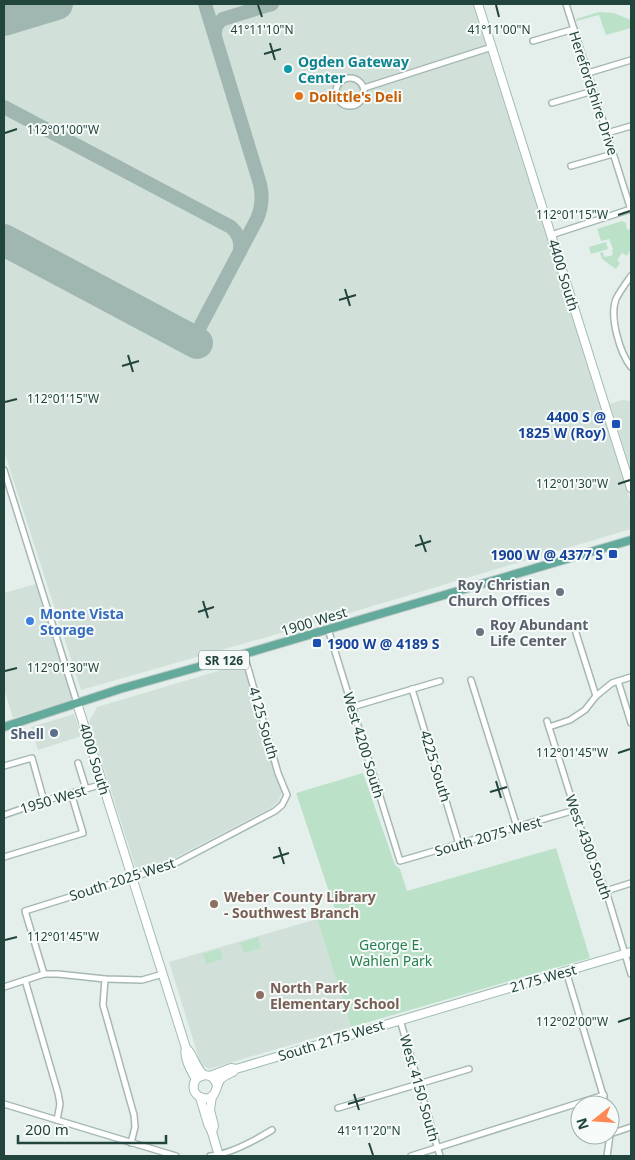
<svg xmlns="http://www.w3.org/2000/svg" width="635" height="1160" font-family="'Noto Sans',sans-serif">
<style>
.built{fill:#d2e0da}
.green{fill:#bbe2c8}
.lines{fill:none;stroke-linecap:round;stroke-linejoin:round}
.taxiway{stroke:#a0b7b1;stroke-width:14}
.runway{stroke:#a0b7b1;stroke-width:32}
.street-casing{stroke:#a6b8b3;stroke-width:8}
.secondary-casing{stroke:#a1bcb4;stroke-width:10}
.primary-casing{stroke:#c1cbc8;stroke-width:10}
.street{stroke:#fff;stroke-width:5}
.secondary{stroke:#fff;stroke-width:8}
.primary{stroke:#64aa9c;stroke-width:8}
.ticks{fill:none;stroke:#21443c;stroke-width:2}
.culture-dot{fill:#0f9aa8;stroke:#f6fbf9;stroke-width:2}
.food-dot{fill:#e8710a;stroke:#f6fbf9;stroke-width:2}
.transit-dot{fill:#1a4fb4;stroke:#f6fbf9;stroke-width:2}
.worship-dot{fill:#6b7280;stroke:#f6fbf9;stroke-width:2}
.shop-dot{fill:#3f7fe0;stroke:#f6fbf9;stroke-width:2}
.service-dot{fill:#5c6f8a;stroke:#f6fbf9;stroke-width:2}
.education-dot{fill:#8d6e63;stroke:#f6fbf9;stroke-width:2}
.labels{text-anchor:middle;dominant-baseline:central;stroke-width:4;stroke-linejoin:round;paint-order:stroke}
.shield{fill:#f6fbf9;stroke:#617b75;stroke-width:1}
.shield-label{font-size:12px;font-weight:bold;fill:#21443c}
.culture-label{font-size:14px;font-weight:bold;fill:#0d838f;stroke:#f6fbf9;text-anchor:start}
.street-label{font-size:14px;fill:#21443c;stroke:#f6fbf9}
.food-label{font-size:14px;font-weight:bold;fill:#c56008;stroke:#f6fbf9;text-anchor:start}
.transit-label{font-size:14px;font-weight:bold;fill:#164399;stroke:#f6fbf9;text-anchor:end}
.worship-label{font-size:14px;font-weight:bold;fill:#5b616d;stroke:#f6fbf9;text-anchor:end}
.shop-label{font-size:14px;font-weight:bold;fill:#366cbe;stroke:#f6fbf9;text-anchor:start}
.service-label{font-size:14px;font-weight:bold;fill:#4e5e75;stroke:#f6fbf9;text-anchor:end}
.education-label{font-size:14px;font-weight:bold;fill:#785e54;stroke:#f6fbf9;text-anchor:start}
.park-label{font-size:14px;fill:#26804e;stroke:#f6fbf9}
.ticks-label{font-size:12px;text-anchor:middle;fill:#21443c;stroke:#f6fbf9;stroke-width:4;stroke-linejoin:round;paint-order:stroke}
</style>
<rect width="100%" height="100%" fill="#e4efeb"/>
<!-- built -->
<g class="built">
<path d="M4 4H473L631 503V529L316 623 81 690 4 451Z"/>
<path d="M622 400 631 401V471L610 404Z"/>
<path d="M36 584 72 700 13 718 4 689V593Z"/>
<path d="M245 663 284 788 278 802 269 809 173 859 137 872 89 722 97 707Z"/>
<path d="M74 714 82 736 38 750 31 727Z"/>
<path d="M317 919 351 1027 209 1069 201 1065 169 962Z"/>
</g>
<!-- green -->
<g class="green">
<path d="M599 12 614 13 631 20V28L606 35 599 15 576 21V19Z"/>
<path d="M622 221 626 223 627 230 630 229 631 239 630 240 631 249 627 256 622 253 617 260 620 263 616 269 602 259 600 253 603 252 604 257 613 255 612 250 613 249 609 239 601 241 597 229Z"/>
<path d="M606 242 608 249 591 254 589 247Z"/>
<path d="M363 773 395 865 400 869 407 891 556 848 590 958 351 1027 317 919 336 913 296 793Z"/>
<path d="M258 937 261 948 244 953 240 943Z"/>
<path d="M220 949 223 959 206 964 203 954Z"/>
</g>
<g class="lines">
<!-- taxiway -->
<g class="taxiway">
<path d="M215 36C214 29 217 23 223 19L272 4"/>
<path d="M4 107 231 227C239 234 241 241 240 251"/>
<path d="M193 340 257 219C262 207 263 196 260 184L205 4"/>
</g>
<!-- runway -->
<g class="runway">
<path d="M4 20 57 4"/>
<path d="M4 240 197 343"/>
</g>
<!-- street casing -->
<g class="street-casing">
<g id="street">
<path d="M566 4 631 210"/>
<path d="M533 41 574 29"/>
<path d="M588 73 631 60"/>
<circle cx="350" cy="92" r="14"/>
<path d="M364 88 492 47"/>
<path d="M552 103 593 91"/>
<path d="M607 133 631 126"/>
<path d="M571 166 613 154"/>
<path d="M551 235 631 209"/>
<path d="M631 276C626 283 620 291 616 299 609 317 620 353 631 367"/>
<path d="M4 470 77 703"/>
<path d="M328 629 400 861 575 810"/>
<path d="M576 633 596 696"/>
<path d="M471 680 517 827"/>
<path d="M618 681 631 723"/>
<path d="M412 689 459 844"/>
<path d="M352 707 440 681"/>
<path d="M547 721 587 848 606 891 631 974"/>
<path d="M549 727 570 720 585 710 596 696 612 683 631 677"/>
<path d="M78 763 86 789"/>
<path d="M4 766 32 758 44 801"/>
<path d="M4 815 44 801 103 784"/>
<path d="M4 857 83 833 71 793"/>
<path d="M606 891 631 883"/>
<path d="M566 971 606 1105"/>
<path d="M44 974 25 911 172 865 275 811 282 805 287 795 278 773 244 654"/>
<path d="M105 979 103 1005 134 1115 135 1127 131 1143"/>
<path d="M25 980 58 1093 60 1104 57 1120"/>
<path d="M4 987 44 974H58L105 979 142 980 163 974"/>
<path d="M400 1020 440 1156"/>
<path d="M4 1104 176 1156"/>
<path d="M338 1108 469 1069"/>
<path d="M610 1134 631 1127"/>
<path d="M210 1156C231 1154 254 1141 272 1130"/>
<path d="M411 1156 604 1095"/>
<path d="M607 1156 610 1135"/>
</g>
</g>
<!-- secondary casing -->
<g class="secondary-casing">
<g id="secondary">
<path d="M478 4 631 488"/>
<path d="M77 703 186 1048C195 1056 194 1067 204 1075"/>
<path d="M186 1048C183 1057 191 1071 196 1079"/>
<path d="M210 1076 231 1068 236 1069 263 1061 631 952"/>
<path d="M217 1085C214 1075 205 1072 196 1079 194 1082 193 1086 194 1090 195 1094 199 1097 203 1098 217 1101 215 1087 220 1080 223 1076 229 1074 233 1072"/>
<path d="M212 1096 210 1110 214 1126 212 1132"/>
<path d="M200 1097 208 1124 212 1132 219 1156"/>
</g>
</g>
<!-- primary casing -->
<g class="primary-casing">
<path id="primary" d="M4 727 120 689 244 654 631 540"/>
</g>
<!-- street -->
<use href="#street" class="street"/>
<!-- secondary -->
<use href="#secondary" class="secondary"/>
<!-- primary -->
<use href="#primary" class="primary"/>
</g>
<!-- ticks -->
<path class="ticks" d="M258 5 262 17M496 5 499 17M270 43 275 60M264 54 281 49M5 133 17 129M618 215 630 211M345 289 350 306M339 300 356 295M128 355 133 372M122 366 139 361M5 402 17 399M618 484 630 480M420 535 426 552M415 546 431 541M203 601 208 618M198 612 214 607M5 671 17 668M618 753 630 749M496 781 501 798M490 792 507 787M279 847 284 864M273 858 289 853M5 940 17 937M618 1022 630 1018M354 1094 359 1110M348 1104 365 1099M369 1143 373 1155"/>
<!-- markers -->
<circle class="culture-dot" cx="288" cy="69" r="5"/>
<circle class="food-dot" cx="299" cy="96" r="5"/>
<g class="transit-dot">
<rect x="611" y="419" width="10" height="10" rx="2.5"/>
<rect x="608" y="549" width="10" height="10" rx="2.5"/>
<rect x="312" y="638" width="10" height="10" rx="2.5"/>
</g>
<g class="worship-dot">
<circle cx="560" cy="592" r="5"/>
<circle cx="480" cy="632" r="5"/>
</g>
<circle class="shop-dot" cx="30" cy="621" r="5"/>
<circle class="service-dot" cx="54" cy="733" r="5"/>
<g class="education-dot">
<circle cx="214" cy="904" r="5"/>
<circle cx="260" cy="995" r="5"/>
</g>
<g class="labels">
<!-- shield labels -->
<rect class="shield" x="199" y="650.5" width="50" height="19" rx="4"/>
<g class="shield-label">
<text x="224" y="660">SR 126</text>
</g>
<!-- culture labels -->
<g class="culture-label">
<text x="298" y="61">Ogden Gateway<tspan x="298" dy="16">Center</tspan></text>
</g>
<!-- street labels -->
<g class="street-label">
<text transform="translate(594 93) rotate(72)">Herefordshire Drive</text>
<text transform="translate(564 275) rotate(73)">4400 South</text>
<text transform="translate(314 621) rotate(-17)">1900 West</text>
<text transform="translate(264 723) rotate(74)">4125 South</text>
<text transform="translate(364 745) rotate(73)">West 4200 South</text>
<text transform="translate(95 759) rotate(73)">4000 South</text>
<text transform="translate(436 766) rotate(73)">4225 South</text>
<text transform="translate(53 799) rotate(-17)">1950 West</text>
<text transform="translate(488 836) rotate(-16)">South 2075 West</text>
<text transform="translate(589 847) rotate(70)">West 4300 South</text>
<text transform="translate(122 879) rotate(-18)">South 2025 West</text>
<text transform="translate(543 978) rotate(-16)">2175 West</text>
<text transform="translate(331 1040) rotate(-17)">South 2175 West</text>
<text transform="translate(420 1088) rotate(74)">West 4150 South</text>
</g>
<!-- food labels -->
<g class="food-label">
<text x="309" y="96">Dolittle's Deli</text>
</g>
<!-- transit labels -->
<g class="transit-label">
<text x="606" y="416">4400 S @<tspan x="606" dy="16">1825 W (Roy)</tspan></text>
<text x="603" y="554">1900 W @ 4377 S</text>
<text x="327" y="643" text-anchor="start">1900 W @ 4189 S</text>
</g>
<!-- worship labels -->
<g class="worship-label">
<text x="550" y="584">Roy Christian<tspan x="550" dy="16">Church Offices</tspan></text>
<text x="490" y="624" text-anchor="start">Roy Abundant<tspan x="490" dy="16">Life Center</tspan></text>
</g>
<!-- shop labels -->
<g class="shop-label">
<text x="40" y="613">Monte Vista<tspan x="40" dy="16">Storage</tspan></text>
</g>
<!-- service labels -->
<g class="service-label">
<text x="44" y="733">Shell</text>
</g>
<!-- education labels -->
<g class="education-label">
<text x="224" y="896">Weber County Library<tspan x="224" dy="16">- Southwest Branch</tspan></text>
<text x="270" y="987">North Park<tspan x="270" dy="16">Elementary School</tspan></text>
</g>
<!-- park labels -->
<g class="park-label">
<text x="391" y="944">George E.<tspan x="391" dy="16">Wahlen Park</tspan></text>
</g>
</g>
<g class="ticks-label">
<text x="262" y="34">41°11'10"N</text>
<text x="499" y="34">41°11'00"N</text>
<text x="63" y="134">112°01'00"W</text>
<text x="572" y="219">112°01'15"W</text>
<text x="63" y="403">112°01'15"W</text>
<text x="572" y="488">112°01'30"W</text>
<text x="63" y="672">112°01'30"W</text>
<text x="572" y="757">112°01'45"W</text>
<text x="63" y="941">112°01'45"W</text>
<text x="572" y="1026">112°02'00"W</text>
<text x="369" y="1135">41°11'20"N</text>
</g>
<!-- border -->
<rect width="635" height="1160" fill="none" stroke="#21443c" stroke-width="10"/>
<!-- north arrow -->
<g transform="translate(595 1120) rotate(253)"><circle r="24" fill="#f6fbf9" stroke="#a1b2ad"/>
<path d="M0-4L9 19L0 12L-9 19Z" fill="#ff8753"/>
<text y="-8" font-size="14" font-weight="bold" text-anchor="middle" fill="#21443c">N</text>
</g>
<!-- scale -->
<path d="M18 1135v8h148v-8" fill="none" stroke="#21443c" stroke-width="2.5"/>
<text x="25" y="1135" font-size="15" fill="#21443c" stroke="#f6fbf9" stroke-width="4" paint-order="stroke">200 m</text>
</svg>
